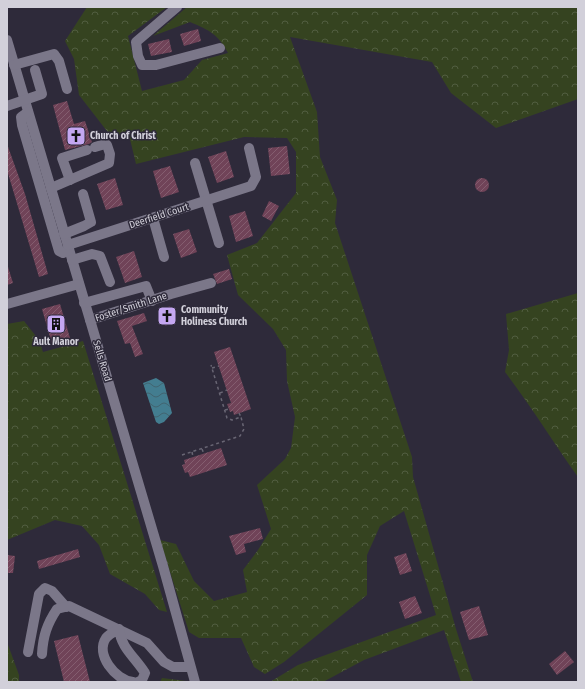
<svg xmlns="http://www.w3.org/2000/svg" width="585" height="689" font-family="'Fira Sans Condensed',sans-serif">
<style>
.forest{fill:url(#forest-crowns)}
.water{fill:url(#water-waves)}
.building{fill:url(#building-hatch)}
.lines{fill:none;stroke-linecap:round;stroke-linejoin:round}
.path{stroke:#696674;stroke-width:1.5;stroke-dasharray:3 3;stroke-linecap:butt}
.minor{stroke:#7b7789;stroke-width:10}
.labels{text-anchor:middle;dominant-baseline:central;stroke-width:3;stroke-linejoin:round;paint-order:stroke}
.poi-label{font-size:10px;font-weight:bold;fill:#d2d0da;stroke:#2e2a3a;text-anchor:start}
.street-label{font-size:10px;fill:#d2d0da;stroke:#2e2a3a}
</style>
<defs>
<pattern id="forest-crowns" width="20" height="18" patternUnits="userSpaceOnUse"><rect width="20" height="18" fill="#354320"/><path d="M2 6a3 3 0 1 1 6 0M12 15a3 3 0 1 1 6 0" fill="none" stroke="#515d40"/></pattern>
<pattern id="water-waves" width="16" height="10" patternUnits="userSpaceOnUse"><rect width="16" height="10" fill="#437d90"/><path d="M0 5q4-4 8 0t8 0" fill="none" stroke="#416470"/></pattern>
<pattern id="building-hatch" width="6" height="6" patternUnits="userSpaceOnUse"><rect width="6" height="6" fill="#704358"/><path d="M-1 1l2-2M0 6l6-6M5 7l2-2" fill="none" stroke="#845d6f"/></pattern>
</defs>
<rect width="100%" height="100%" fill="#2e2a3a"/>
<!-- forest -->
<g class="forest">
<path d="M87 7H167L128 36 142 91 184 80 202 60 228 53C218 34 209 30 190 22L153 36 187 7H578V99L496 128 451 93 432 62 290 37 317 112 320 157 337 200 335 223 412 457 413 477 456 629 473 682H461L444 630 364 660 323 682H270L298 665 436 615 404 511 380 526 367 555V595L284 662 265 674 254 667 241 638H199L189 632 160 540 176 544 194 581 214 601 247 592 243 570 258 550 271 529 257 485 285 459 291 448 295 417 287 381 286 350 273 329 238 295 227 255 257 243 296 193V152L287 138 244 137 136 164 129 135H110L79 95 74 59 65 41Z"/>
<path d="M578 293V477C553 442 531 406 505 372L509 350 506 314Z"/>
<path d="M24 321 39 340 43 352 83 341 167 612 159 610 145 594 110 574 99 545 82 526 55 520 7 540V324Z"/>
<path d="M7 642 19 675V682H7Z"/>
<path d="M162 678 186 681 187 682H160Z"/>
</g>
<!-- water -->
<path class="water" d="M156 378 164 383 172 413 164 422 159 424 156 422 143 383Z"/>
<!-- building -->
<g class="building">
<path d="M198 29 201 41 184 46 180 34Z"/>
<path d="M169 39 172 52 151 56 148 44Z"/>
<path d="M67 101 74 124 85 121 92 142 89 144 65 150 53 105Z"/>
<path d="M7 144 25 194 48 274 39 277 7 170Z"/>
<path d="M287 146 290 174 271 176 268 148Z"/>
<path d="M226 151 234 177 217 183 208 157Z"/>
<path d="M170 166 179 192 161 198 153 171Z"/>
<circle cx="482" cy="185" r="7"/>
<path d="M115 178 123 205 106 210 97 184Z"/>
<path d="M269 201 279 206 271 221 262 216Z"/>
<path d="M245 211 253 236 236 242 229 216Z"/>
<path d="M189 229 197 252 181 258 173 234Z"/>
<path d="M134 251 142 277 125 283 116 257Z"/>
<path d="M8 267 13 283 7 285V268Z"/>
<path d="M229 269 232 279 217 284 213 274Z"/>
<path d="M60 304 70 338 52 344 42 309Z"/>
<path d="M170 306 175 322 165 326 160 310Z"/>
<path d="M144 313 147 321 132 326 143 354 135 357 130 343 125 344 117 321Z"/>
<path d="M230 347 251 409 234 415 233 411 230 412 227 404 231 403 214 352Z"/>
<path d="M221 448 227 465 190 477 188 472 185 473 182 465 185 464 184 460Z"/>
<path d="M260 528 263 539 244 544 246 552 236 555 229 536Z"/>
<path d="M78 549 80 557 39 569 37 561Z"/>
<path d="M406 553 412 571 400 575 394 557Z"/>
<path d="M7 555 15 556 13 573H7Z"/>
<path d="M415 596 422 613 405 619 399 602Z"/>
<path d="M479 606 488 635 469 640 460 612Z"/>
<path d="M78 635 90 682H64L54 641Z"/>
<path d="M565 651 574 662 557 675 549 664Z"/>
</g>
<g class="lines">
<!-- path -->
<g class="path">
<path d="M212 368 219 366"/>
<path d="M220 393 227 390"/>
<path d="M225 410 229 409"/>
<path d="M239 413 241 417"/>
<path d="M202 449 204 454"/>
<path d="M192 452 193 457"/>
<path d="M182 455 240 436 244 429 241 417 232 420 227 418 211 365"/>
</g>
<!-- minor -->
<g class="minor">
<path d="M177 7 136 42 138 56 142 65H156L220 48"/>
<path d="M7 40 163 566 195 682"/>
<path d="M14 65 54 54 59 61 67 89"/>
<path d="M7 106 42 94 35 70"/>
<path d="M28 112 21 117 22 125 59 251 63 253 69 250"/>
<path d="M195 163 219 243"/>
<path d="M70 180 62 158 87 150"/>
<path d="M51 188 109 163 110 154 107 145 105 144 95 147"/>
<path d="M153 218 164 257"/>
<path d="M64 234 84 226 91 222 83 194"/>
<path d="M68 245 251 186 256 177 249 148"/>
<path d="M72 260 92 254 100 256 110 282"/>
<path d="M84 303 146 286 152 301"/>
<path d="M7 304 79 284"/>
<path d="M90 320 171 294 211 283"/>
<path d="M28 652 39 594 45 588 52 591 66 607"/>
<path d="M42 654C43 636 47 624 57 609L69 606 147 643 164 662 173 667H190"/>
<path d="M133 682C115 680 95 654 106 638 109 634 116 631 119 629 121 648 135 657 145 673L142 680 138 682"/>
</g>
</g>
<!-- icons -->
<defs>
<g id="church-square" transform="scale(1)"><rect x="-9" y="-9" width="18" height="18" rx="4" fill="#c4a7f1" stroke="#2e2a3a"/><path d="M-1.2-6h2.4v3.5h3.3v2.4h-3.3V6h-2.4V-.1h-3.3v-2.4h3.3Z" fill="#111"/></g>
<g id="building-square" transform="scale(1)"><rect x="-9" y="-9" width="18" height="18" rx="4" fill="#c4a7f1" stroke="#2e2a3a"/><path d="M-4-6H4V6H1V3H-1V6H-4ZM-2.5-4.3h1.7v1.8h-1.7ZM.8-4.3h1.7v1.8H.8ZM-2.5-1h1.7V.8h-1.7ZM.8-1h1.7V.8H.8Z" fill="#111"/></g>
</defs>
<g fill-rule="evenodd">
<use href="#church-square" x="76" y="136"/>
<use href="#church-square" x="167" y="316"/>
<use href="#building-square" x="56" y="324"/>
</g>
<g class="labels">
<!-- poi labels -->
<g class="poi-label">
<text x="90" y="136">Church of Christ</text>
<text x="181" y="310">Community<tspan x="181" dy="12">Holiness Church</tspan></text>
<text x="56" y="342" text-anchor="middle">Ault Manor</text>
</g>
<!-- street labels -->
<g class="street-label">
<text transform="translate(159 216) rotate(-18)">Deerfield Court</text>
<text transform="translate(131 307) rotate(-18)">Foster/Smith Lane</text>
<text transform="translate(102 361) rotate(73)">Sells Road</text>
</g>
</g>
<!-- border -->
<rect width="585" height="689" fill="none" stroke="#d2d0da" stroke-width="16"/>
</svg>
